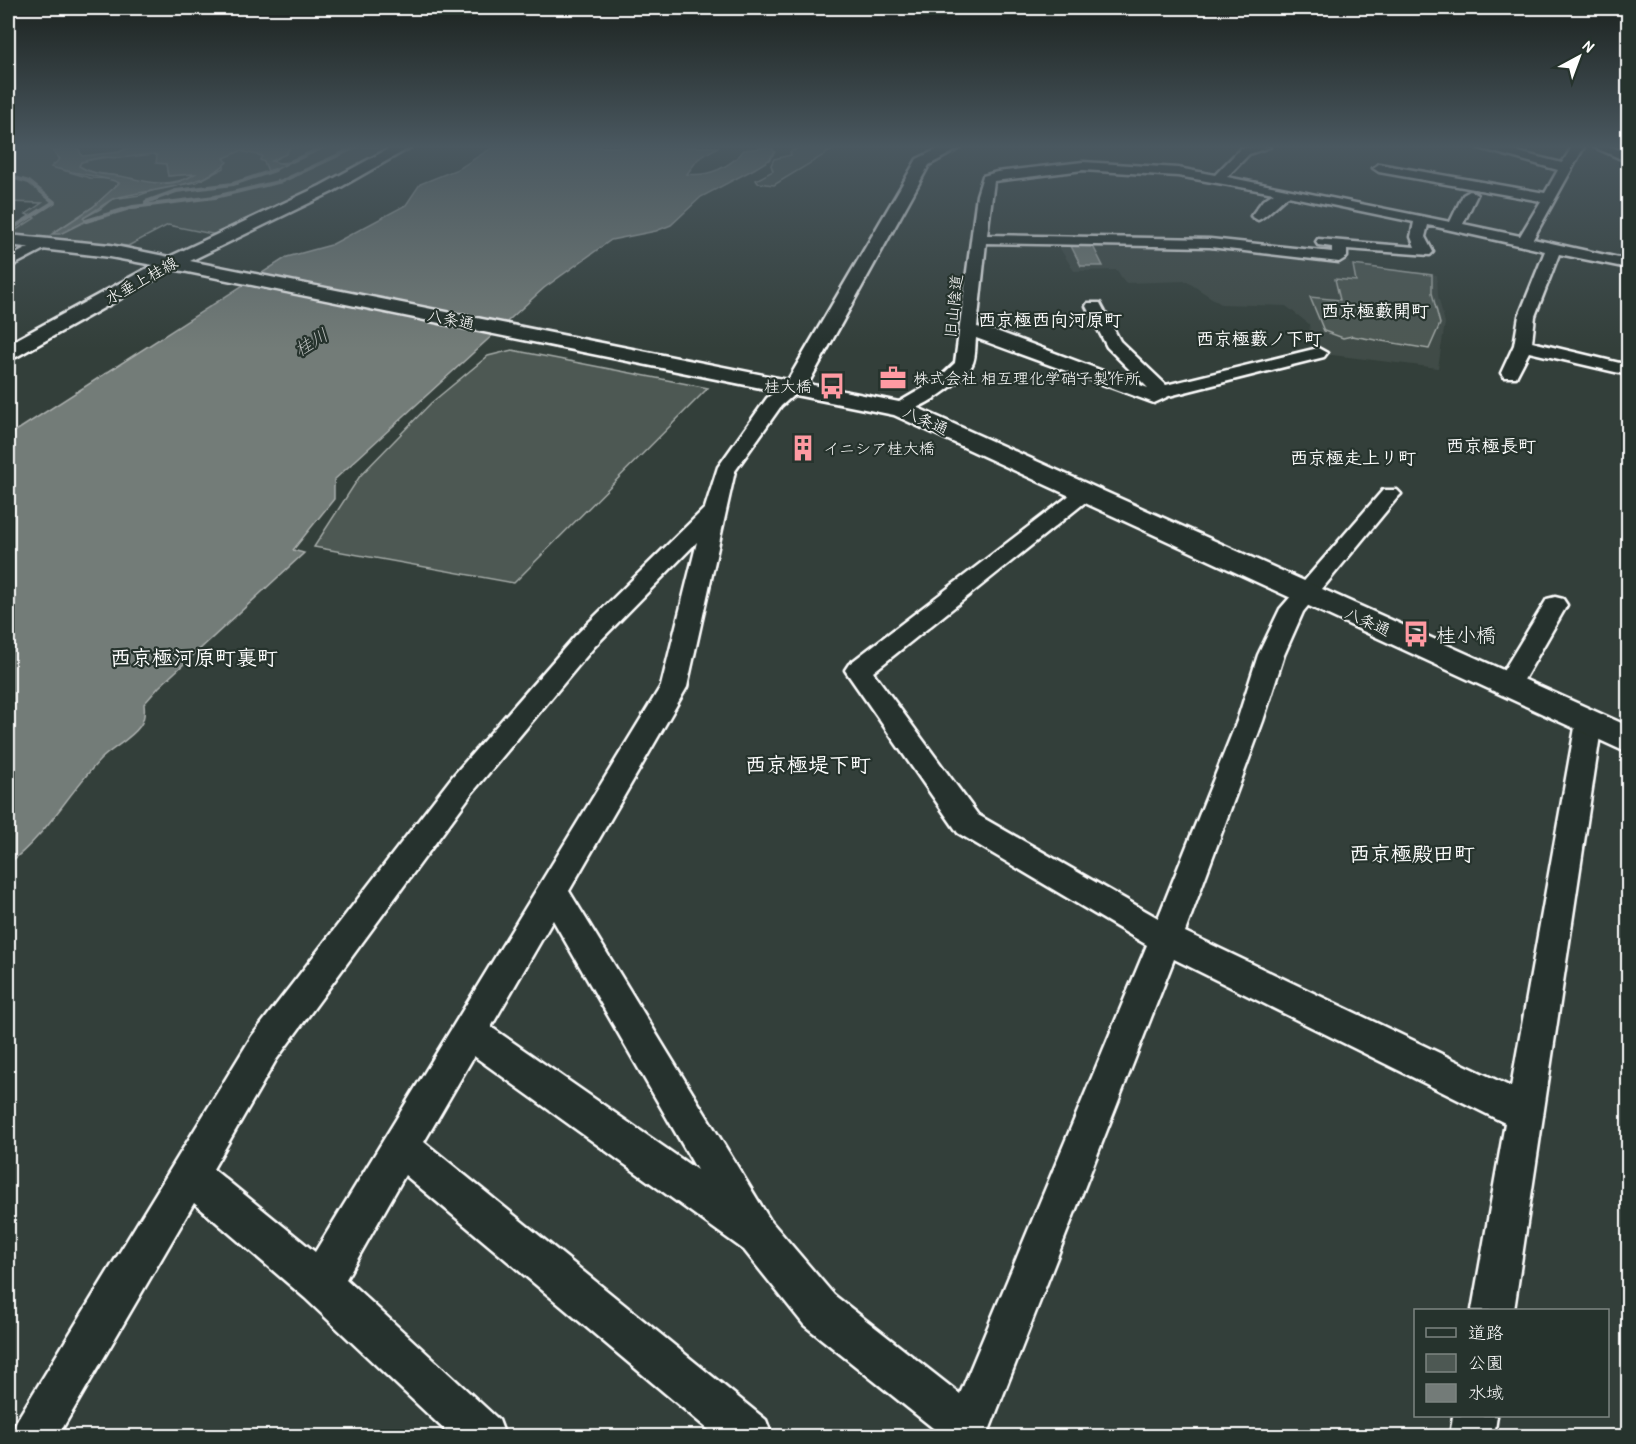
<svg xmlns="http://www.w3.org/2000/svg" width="1636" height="1444" font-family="'Patrick Hand','Klee One',sans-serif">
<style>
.built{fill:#404c47}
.green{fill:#4d5853;stroke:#a6aca9;stroke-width:1.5}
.water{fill:#737b78;stroke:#abb0ae;stroke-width:1.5;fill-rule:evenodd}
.pier{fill:#333f3a}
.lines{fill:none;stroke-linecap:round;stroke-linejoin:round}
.stream{stroke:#abb0ae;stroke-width:4}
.street-casing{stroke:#fff;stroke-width:5}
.secondary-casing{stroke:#fff;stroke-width:5}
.street{fill:#26332d;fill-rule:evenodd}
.secondary{fill:#26332d;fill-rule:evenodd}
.labels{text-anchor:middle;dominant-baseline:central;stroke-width:4.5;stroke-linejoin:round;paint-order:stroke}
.far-street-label{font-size:16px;fill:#fff;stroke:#26332d}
.far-poi-label{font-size:16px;fill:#fff;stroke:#26332d;text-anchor:start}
.far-neighbourhood-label{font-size:18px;font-weight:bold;fill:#fff;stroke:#26332d}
.far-water-label{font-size:18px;font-style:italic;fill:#b9bdbc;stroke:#26332d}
.poi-label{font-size:20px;fill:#fff;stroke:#26332d;text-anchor:start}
.neighbourhood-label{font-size:21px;font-weight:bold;fill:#fff;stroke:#26332d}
</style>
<rect width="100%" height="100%" fill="#333f3a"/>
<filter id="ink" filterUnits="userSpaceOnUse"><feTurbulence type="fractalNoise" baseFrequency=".0167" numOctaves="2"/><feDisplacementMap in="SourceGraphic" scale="12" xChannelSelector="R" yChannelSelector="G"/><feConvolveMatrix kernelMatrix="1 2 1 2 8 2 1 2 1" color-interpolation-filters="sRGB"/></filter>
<g filter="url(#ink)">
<!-- built -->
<path class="built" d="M1056 242 1195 244 1348 259 1350 264 1437 275 1438 296 1445 323 1438 368 1332 355 1312 348 1309 324 1286 306 1221 304 1186 281 1125 283 1117 270 1074 271Z"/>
<!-- green -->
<g class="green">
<path d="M10 147H69L53 151 60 159 52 167 90 178 115 179 120 183 93 207 53 233 85 221 83 218 100 209 112 199 140 195 160 188 197 182 224 168V158L240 151 259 153 275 170 290 162 277 163 271 161 290 147H397L217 235 168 225 128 246 8 235 35 218 26 214 42 203 8 202V165L13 164Z"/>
<path d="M801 147H837L774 185 758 183 756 180 773 171 771 165 774 159 791 155 790 152Z"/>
<path d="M154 154 166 164 168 176 197 173C171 189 147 183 120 177 104 173 93 175 79 166L81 162C101 156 132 155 154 154Z"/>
<path d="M1353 265 1432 275V293L1440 324 1429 349 1352 336 1343 338 1324 331 1310 297 1340 300 1335 279 1356 281Z"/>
<path d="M512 350 708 388 514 583 314 547 360 476 431 403 488 356Z"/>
</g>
<!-- water -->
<g class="water">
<path d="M69 147 79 149 82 156 119 152 130 147H290L286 154 271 161 284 164 292 161 275 170 268 171 264 162 260 160 262 156 240 151 224 158 227 162C203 188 150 189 115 198 109 200 91 214 83 218L86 221 60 234H52L93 207 119 183C113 178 65 172 51 167L60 159 53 151ZM154 154 157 155 156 163 166 164 168 176 195 174C168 192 147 180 119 176 104 174 93 175 79 166L81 162 102 157 120 158Z"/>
<path d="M493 147H718L698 159 687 174C709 177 730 167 744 150L771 147 775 152 769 160 754 169 701 197 671 225 656 231 611 240 544 288 334 480V499L293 550 304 553 159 687 144 704C145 712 145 719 140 726 131 739 112 748 101 759 68 793 46 836 8 864V436L287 257 331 245 406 205 420 184 460 168Z"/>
<path d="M1070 244H1092L1103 266H1081Z"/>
</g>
<!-- pier -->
<path class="pier" d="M257 273 510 323 496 336 239 285Z"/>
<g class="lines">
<!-- stream -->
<g class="stream">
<path d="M292 161 324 147"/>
<path d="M8 165V176L29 182 54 202 8 231"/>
<path d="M146 202 176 191 233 184 275 170"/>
<path d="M86 221 133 207 215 197 282 181 356 147"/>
</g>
<!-- street casing -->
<g class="street-casing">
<g id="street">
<path d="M1270 147 1249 154 1227 177 1450 222 1463 195 1470 191 1477 195 1463 224 1520 236 1541 201 1379 172 1373 168 1379 164 1545 193 1558 170 1476 147H1498L1562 163 1572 147H1584L1533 239 1628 260V268L1559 254 1535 316 1532 342 1628 365V375L1529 352 1516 377H1504L1501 373 1514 345 1519 316 1545 251 1428 225 1425 237 1433 252 1430 255 1347 249V257L1339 262 1210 247 986 243 977 327 999 332 1148 388 1107 347 1086 306 1088 303H1100L1120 341 1166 385 1318 348 1327 353 1324 357 1169 396 1154 403 976 338C975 346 976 358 972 365 964 382 912 417 894 413L891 409 894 405 937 380 955 363 977 195 983 176 997 172 1083 162 1178 168 1215 175 1241 148ZM1083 170 1178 176 1274 193 1263 200 1251 216 1258 220C1265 218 1279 202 1288 196L1414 222 1411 237 1415 247 1318 239 1316 242 1318 245 1332 247V252L1210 239 987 235 994 181Z"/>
<path d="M1594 147H1612L1628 154V162Z"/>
<path d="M45 239 50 240 52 243 50 246 8 268V258Z"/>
<path d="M795 380 804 386 781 406 735 471 687 687 569 891 770 1220 834 1295 960 1394 1147 945 958 833 849 676 845 670 849 664 1079 488H1093L1097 492 1093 496 873 672 978 815 1158 918 1237 721 1258 655 1280 609 1383 490H1397L1401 494 1397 498 1303 612 1284 655 1263 721 1185 932 1511 1087 1576 722 1579 715 1589 712 1599 715 1602 722 1514 1310H1472L1505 1123 1174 959 987 1436H943L804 1325 744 1250 474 1056 424 1142 766 1420 772 1436H716L405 1175 346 1279 499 1420 505 1436H451L305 1298 194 1203 58 1436H11L17 1420 252 1036 452 777 576 635 705 508 718 467 767 398 788 382ZM697 542 661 686 315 1252 213 1169 276 1060 472 793 594 647ZM553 920 697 1170 491 1027Z"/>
<path d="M1555 597 1563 599 1567 605 1517 692 1508 694 1499 692 1495 685 1499 678 1547 599Z"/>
<path d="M1453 1416H1497L1494 1436H1450Z"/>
</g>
</g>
<!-- secondary casing -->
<g class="secondary-casing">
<path id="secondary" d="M392 147H411L332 192 190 261 788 380 917 159 942 147H962L929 165 808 384 909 404 1628 726V753L894 415 173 269 16 357 8 358V344L153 265 110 257 8 245V235L110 245 169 257 320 186Z"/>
</g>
<!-- street -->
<use href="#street" class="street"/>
<!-- secondary -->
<use href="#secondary" class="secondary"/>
</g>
</g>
<!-- sky -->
<linearGradient id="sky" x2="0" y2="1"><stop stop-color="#1c2320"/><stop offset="0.42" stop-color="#4a5860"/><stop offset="1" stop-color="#4a5860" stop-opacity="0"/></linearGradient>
<rect width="1636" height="349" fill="url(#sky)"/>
<!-- icons -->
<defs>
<g id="office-bare" transform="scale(2.07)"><path d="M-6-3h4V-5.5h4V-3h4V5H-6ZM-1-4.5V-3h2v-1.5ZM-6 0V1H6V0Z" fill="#ff9aa2" stroke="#26332d" stroke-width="2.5" paint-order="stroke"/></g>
<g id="bus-bare" transform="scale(2.07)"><path d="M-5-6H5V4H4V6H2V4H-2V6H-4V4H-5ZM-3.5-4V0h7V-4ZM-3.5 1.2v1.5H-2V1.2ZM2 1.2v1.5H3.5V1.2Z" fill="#ff9aa2" stroke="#26332d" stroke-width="2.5" paint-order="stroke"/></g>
<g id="building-bare" transform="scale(2.07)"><path d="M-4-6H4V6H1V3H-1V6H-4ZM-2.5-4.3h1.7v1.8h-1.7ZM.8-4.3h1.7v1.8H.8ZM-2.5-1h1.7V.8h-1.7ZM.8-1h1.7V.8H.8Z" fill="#ff9aa2" stroke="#26332d" stroke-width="2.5" paint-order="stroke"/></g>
</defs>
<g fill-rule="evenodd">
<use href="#office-bare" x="893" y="378"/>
<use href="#bus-bare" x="832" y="386"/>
<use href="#building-bare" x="803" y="448"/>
<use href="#bus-bare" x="1416" y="634"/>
</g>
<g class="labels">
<!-- far-street labels -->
<g class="far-street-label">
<text transform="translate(141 280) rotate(-29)">水垂上桂線</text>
<text transform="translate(953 306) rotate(-84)">旧山陰道</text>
<text transform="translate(451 319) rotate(11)">八条通</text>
<text transform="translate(926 420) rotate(24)">八条通</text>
<text transform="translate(1368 621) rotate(24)">八条通</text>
</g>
<!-- far-poi labels -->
<g class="far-poi-label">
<text x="913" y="378">株式会社 相互理化学硝子製作所</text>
<text x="812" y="386" text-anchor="end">桂大橋</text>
<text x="823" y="448">イニシア桂大橋</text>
</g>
<!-- far-neighbourhood labels -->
<g class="far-neighbourhood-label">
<text x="1375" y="310">西京極藪開町</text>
<text x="1050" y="319">西京極西向河原町</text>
<text x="1259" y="338">西京極藪ノ下町</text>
<text x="1491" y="445">西京極長町</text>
<text x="1353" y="457">西京極走上リ町</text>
</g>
<!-- far-water labels -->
<g class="far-water-label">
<text transform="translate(311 342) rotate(-31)">桂川</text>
</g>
<!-- poi labels -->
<g class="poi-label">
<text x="1436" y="634">桂小橋</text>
</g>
<!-- neighbourhood labels -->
<g class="neighbourhood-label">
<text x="194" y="657">西京極河原町裏町</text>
<text x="808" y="764">西京極堤下町</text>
<text x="1412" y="853">西京極殿田町</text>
</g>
</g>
<!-- margin -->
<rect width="1636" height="1444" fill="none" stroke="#26332d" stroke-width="30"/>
<rect x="15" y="15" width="1606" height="1414" fill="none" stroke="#fff" stroke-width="2" filter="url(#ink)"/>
<!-- legend -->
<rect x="1414" y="1309" width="195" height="108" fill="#26332d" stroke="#7d8581" stroke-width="1.5"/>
<rect x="1426" y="1328" width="30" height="9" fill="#26332d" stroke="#7d8581" stroke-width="1.5"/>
<text x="1468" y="1339" font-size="18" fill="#ffffff">道路</text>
<rect x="1426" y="1354" width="30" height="18" fill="#4d5853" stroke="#7d8581" stroke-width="1.5"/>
<text x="1468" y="1369" font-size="18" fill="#ffffff">公園</text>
<rect x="1426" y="1384" width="30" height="18" fill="#737b78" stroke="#7d8581" stroke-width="1.5"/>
<text x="1468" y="1399" font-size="18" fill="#ffffff">水域</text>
<!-- north arrow -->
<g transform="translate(1579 57) rotate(41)" stroke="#26332d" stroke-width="4.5" paint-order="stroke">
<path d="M0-4.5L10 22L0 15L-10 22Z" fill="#ffffff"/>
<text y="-9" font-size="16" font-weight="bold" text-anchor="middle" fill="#ffffff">N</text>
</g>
</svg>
